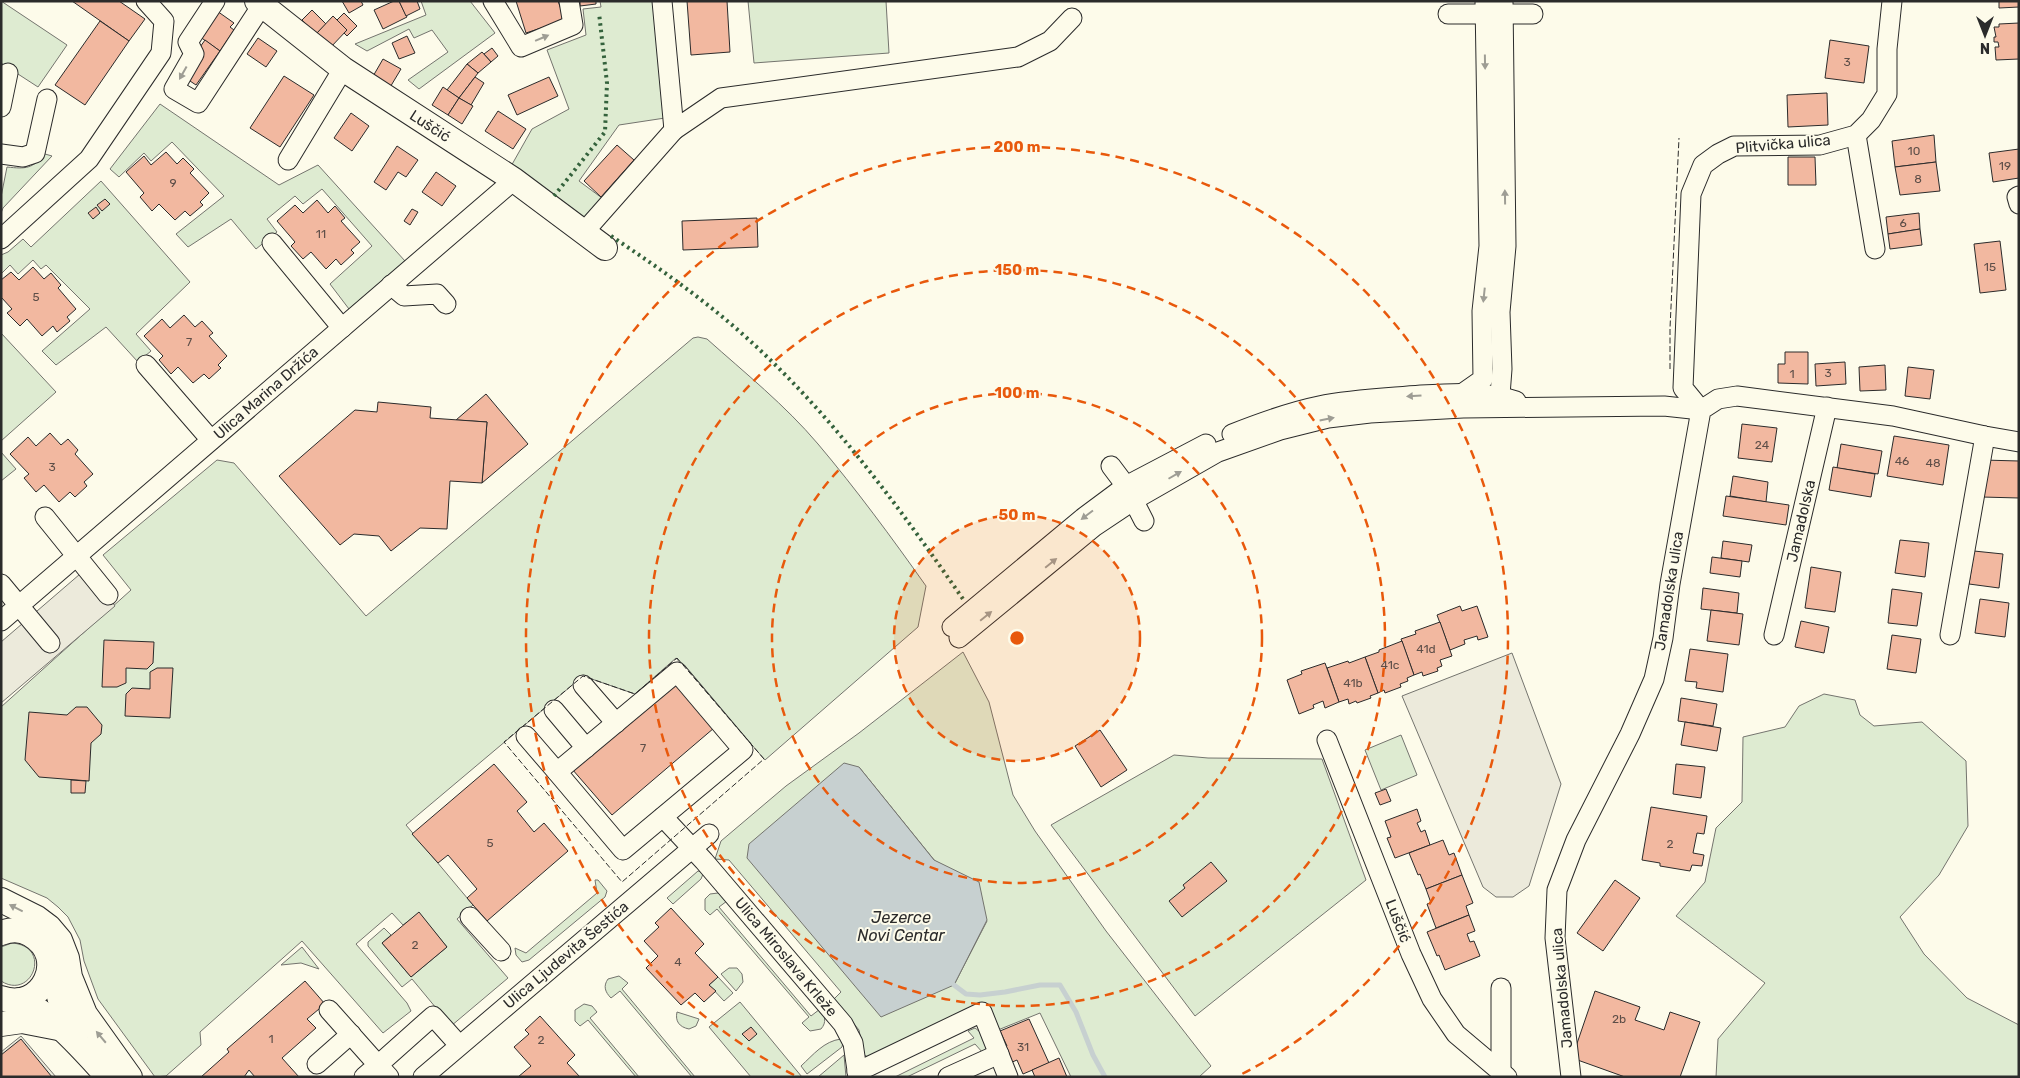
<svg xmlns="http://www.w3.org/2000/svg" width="2020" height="1078" font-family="Rubik,sans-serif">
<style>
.green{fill:#deebd1;stroke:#74746e;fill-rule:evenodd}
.parking{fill:#eceadb;stroke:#74746e}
.water{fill:#c7d0d0;stroke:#74746e}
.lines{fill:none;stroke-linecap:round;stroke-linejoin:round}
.stream{stroke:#c7d0d0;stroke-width:5}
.building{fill:#f2b8a0;stroke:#2b2b2b}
.minor-casing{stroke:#2b2b2b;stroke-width:21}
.major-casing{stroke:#2b2b2b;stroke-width:26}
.minor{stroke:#fdfbea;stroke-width:19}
.major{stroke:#fdfbea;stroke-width:24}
.hedge{stroke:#34623c;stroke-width:4;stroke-dasharray:2.5 4;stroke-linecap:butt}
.fence{stroke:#2b2b2b;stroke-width:1;stroke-dasharray:6 2.5;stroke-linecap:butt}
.oneway{fill:#9e9d94}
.ring{fill:none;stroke:#e8590c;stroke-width:2.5;stroke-dasharray:9 6}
.labels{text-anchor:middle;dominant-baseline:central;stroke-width:4;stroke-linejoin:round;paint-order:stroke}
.number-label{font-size:12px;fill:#5d4e48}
.street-label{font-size:15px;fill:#2b2b2b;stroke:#fdfbea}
.water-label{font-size:16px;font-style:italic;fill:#2b2b2b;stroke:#fdfbea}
.centre{fill:#e8590c;stroke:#fdfbea;stroke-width:2.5}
.ring-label{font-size:15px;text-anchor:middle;font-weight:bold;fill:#e8590c;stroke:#fdfbea;stroke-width:4;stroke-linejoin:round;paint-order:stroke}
</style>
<rect width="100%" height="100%" fill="#fdfbea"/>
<!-- green -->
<g class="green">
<path d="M1 1 67 45 38 87 1 63Z"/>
<path d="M421 1H470L495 33 419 89 408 80 448 52 432 30 414 38 409 29 367 51 355 44 426 15Z"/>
<path d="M600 1H654L665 118 619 125 579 181 606 201 586 224 510 168 532 129 569 109 547 50 586 35 583 9 601 7Z"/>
<path d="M748 1H886L889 53 754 63Z"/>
<path d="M160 104 279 185 318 165 405 261 349 309 330 284 372 246 322 189 303 204 295 196 267 219 277 232 256 249 231 219 188 247 176 234 224 196 172 142 151 161 144 153 119 177 110 169Z"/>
<path d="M45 154 52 156 3 208 1 213V197L7 167C26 169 32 169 45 154Z"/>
<path d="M101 181 190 282 136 334 151 351 138 362 106 327 56 365 42 351 90 309 46 265 41 269 33 260 18 274 10 265 1 274V255L8 252 23 239 31 247Z"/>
<path d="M1 333 56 392 1 441Z"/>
<path d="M698 337 707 339C745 373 785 405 818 444 856 489 892 538 926 586L918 627 765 760 676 658 635 694 583 676 406 825 473 905 457 919 508 978 451 1026 412 979 402 987 368 946V942L384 928 391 935 382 943 411 977 447 947 419 913 403 925 392 913 356 944 407 1003 411 1011 383 1033 302 941 200 1032 201 1045 166 1076 155 1077 98 999 84 961 80 940 68 917 58 907 47 898 1 878V707L131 590 103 555 217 460 234 463 366 616 693 338Z"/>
<path d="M1 452 16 469 1 481Z"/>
<path d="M963 652 989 702 1013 795 1035 831 1106 931 1211 1066 1199 1077H1071L1040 1013 993 1032V1020L868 1057 864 1055 859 1030 834 999 841 992 729 860 715 859 721 841 786 786 859 733ZM859 767 935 861 948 868 987 921 954 985Z"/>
<path d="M1824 694 1855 700 1860 715 1874 726 1922 722 1966 761 1968 826 1939 875 1900 917 1924 954 1967 998 2019 1025V1077H1716L1718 1039 1765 983 1676 916 1705 882 1716 828 1742 802 1743 737 1785 727 1799 706Z"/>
<path d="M1401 735 1417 775 1381 790 1365 750Z"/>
<path d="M1174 755 1208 758 1322 759 1366 880 1195 1016 1051 825Z"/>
<path d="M698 871 702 872 703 874 701 879 673 904 667 898Z"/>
<path d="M595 880H598L607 891 605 897 529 960 522 962 516 955 515 948 526 953 597 893Z"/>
<path d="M718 893 727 901 719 907 811 1016 820 1009C825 1016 827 1022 821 1029L810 1031 802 1023 809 1017 717 909 710 915 705 910V899L710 894Z"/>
<path d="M12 943C53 946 32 1001 1 981V947Z"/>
<path d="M302 947 319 969 301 963 281 965Z"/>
<path d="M729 968H737L742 974 743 982 736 991 721 974Z"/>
<path d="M619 976 628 983 622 989 695 1077H692L620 991 611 998C605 992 603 986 608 979Z"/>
<path d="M718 977 733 993 724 1001 709 985Z"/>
<path d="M740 1002 802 1077H751L709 1027Z"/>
<path d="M584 1004 592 1006 597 1012 590 1018 639 1077H636L588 1020 580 1026 575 1021V1010Z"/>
<path d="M677 1012 699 1019 696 1026 689 1029C679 1027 675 1021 677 1012Z"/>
<path d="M975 1028C983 1033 986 1042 986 1051L983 1053 975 1044 907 1077H895L974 1038 968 1031Z"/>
<path d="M841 1039 843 1042 842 1047 807 1074 801 1066C813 1055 824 1041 841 1039Z"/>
<path d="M844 1055 846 1077H818Z"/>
</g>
<!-- parking -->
<g class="parking">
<path d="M87 568 115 606 1 703V642Z"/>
<path d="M1512 653 1561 784 1529 886 1513 897H1496L1483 887 1402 696Z"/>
<path d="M21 1036 56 1077H1V1052Z"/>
</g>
<!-- water -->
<path class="water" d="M844 763 859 767 934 860 979 882 987 920 954 985 881 1017 747 858 749 844Z"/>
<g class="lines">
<!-- stream -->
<path class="stream" d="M954 985 966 994 980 995 1005 992 1040 985H1060L1076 1012 1093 1055 1105 1077"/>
</g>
<!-- building -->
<g class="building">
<path d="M72 1H119L145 19 129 41Z"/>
<path d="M342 1H361L363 5 349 13Z"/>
<path d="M394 1H399L407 17 383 29 374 10Z"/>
<path d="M399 1H417L420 9 406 16Z"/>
<path d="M516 1H558L565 20 526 33Z"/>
<path d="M580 1H596V4L580 6Z"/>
<path d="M687 1H727L730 52 691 55Z"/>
<path d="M1999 1H2019V7L1999 8Z"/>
<path d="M312 10 326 24 316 34 302 20Z"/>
<path d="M217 11 234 23 230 27 234 30 220 51 196 34Z"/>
<path d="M344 13 357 26 347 36 344 33 347 30 337 20Z"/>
<path d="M333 16 347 30 330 48 316 34Z"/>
<path d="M100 21 129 41 85 105 55 85Z"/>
<path d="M2019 23V59L1996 60 1995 47H1999L1998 42H1994V37H1996L1994 27H1999V24Z"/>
<path d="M407 36 415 53 399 59 392 43Z"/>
<path d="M258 38 277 51 266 67 247 54Z"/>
<path d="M205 40 220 51 196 85 184 77 193 57Z"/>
<path d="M1830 40 1869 46 1864 83 1825 78Z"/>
<path d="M492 48 498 56 491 62 484 54Z"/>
<path d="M482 52 491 62 478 73 467 64Z"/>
<path d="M383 59 401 69 389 89 372 78Z"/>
<path d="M467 64 478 73 459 98 447 90Z"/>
<path d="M284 76 314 95 280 147 250 128Z"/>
<path d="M475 77 484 83 471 105 459 98Z"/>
<path d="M549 77 558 96 517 115 508 95Z"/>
<path d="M443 87 459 98 448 115 432 105Z"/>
<path d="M1827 93 1828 125 1788 127 1787 95Z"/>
<path d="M459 98 473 106 462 124 448 115Z"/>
<path d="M498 111 526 129 513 149 485 131Z"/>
<path d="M351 113 369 126 352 151 334 138Z"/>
<path d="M1934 135 1936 162 1895 167 1892 141Z"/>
<path d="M617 145 634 160 601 197 584 181Z"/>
<path d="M397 146 418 160 406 177 398 172 386 190 374 182Z"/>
<path d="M2019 149V178L1993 182 1989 153Z"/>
<path d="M166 152 177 164 183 158 194 169 190 173 209 193 200 202 203 205 190 216 185 211 175 220 159 204 152 211 140 197 144 193 126 172 144 156 151 165Z"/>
<path d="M1788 157H1815L1816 185H1788Z"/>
<path d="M1936 162 1940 191 1900 195 1895 167Z"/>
<path d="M436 172 456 186 442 206 422 192Z"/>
<path d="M105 199 110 204 102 211 97 205Z"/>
<path d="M317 200 328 213 335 206 345 218 341 221 360 242 351 250 354 253 341 265 336 259 326 269 311 252 303 259 291 246 295 242 277 221 295 205 303 213Z"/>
<path d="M96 207 100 213 93 219 88 213Z"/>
<path d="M412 209 418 212 410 225 404 221Z"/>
<path d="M1919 213 1920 229 1888 234 1886 217Z"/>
<path d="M757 218 758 247 683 250 682 221Z"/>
<path d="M1920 229 1922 245 1890 249 1888 234Z"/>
<path d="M2000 241 2006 290 1980 293 1974 244Z"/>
<path d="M33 267 44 279 51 273 61 285 58 288 76 309 67 317 70 321 57 332 53 326 42 336 27 319 20 326 7 313 12 309 1 297V280L11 272 19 280Z"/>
<path d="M184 315 195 327 202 321 213 333 209 336 227 356 218 365 221 368 209 379 204 374 193 383 178 367 171 374 159 360 163 356 144 336 162 319 170 328Z"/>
<path d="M1785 352H1808V384L1778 383V364H1785Z"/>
<path d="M1845 362 1846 384 1816 386 1815 364Z"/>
<path d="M1885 365 1886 390 1860 391 1859 367Z"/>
<path d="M1908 367 1934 370 1930 399 1905 396Z"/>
<path d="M486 394 528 444 482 483 487 422 456 420Z"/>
<path d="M378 402 431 407 430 418 487 422 482 483 450 481 447 529 420 528 391 551 379 536 354 534 340 545 279 476 355 410 377 412Z"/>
<path d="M1742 424 1777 428 1772 462 1738 458Z"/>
<path d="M50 433 61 445 68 439 78 450 75 454 93 474 84 482 87 486 75 497 70 492 59 502 44 485 36 492 24 478 29 474 10 454 28 437 36 446Z"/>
<path d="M1894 436 1949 445 1943 485 1887 476Z"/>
<path d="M1841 444 1882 451 1878 474 1837 468Z"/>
<path d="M1983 460 2019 461V498L1982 497Z"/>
<path d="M1833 467 1875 474 1871 497 1829 490Z"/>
<path d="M1733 476 1768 482 1766 502 1730 496Z"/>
<path d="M1726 496 1789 505 1786 525 1723 516Z"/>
<path d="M1900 540 1929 543 1925 577 1895 573Z"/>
<path d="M1723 541 1752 545 1749 562 1721 558Z"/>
<path d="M1974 551 2003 554 1999 588 1969 584Z"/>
<path d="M1712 557 1742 561 1740 577 1710 573Z"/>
<path d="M1811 567 1841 572 1835 612 1805 608Z"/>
<path d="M1703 588 1739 593 1737 613 1701 609Z"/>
<path d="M1892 589 1922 593 1917 626 1888 623Z"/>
<path d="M1980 599 2009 603 2005 637 1975 633Z"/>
<path d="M1460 606 1462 611 1477 606 1488 637 1478 640 1477 636 1464 640 1465 644 1450 650 1437 615Z"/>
<path d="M1711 610 1743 614 1739 645 1707 641Z"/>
<path d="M1801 621 1829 627 1824 653 1795 647Z"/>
<path d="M1440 622 1452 656 1440 660 1442 666 1437 668 1438 671 1423 676 1422 672 1414 675 1401 639 1416 634 1415 631Z"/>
<path d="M1892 635 1921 639 1916 673 1887 669Z"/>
<path d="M104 640 154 642 153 663 147 669 126 668V683L117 687H102Z"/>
<path d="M1402 641 1414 675 1407 678 1408 681 1400 684 1401 687 1385 693 1384 690 1378 693 1365 657 1379 652V650Z"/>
<path d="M1690 649 1728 654 1723 692 1696 688 1697 682 1685 681Z"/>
<path d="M1365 657 1378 693 1370 696 1371 698 1357 703 1356 701 1349 704 1348 699 1339 702 1327 668 1348 661 1349 663Z"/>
<path d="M1325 663 1339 702 1325 708 1323 701 1313 705 1314 708 1299 714 1287 680 1302 674 1301 671Z"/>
<path d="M157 668H173L170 718 125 716 126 694 132 688 150 689V672Z"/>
<path d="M675 682 714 728 612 815 572 769Z"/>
<path d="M1681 698 1717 704 1713 726 1678 721Z"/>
<path d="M76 707H87L102 725 101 734 91 743 89 781 39 777 25 760 29 712 67 715Z"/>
<path d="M1685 722 1721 728 1717 751 1681 745Z"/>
<path d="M1100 730 1127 770 1101 787 1075 746Z"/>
<path d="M494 764 527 802 517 811 534 832 544 823 568 851 487 921 467 898 477 889 448 855 438 863 412 834Z"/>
<path d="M1676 764 1705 767 1701 798 1673 794Z"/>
<path d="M71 780 86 781 85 793H71Z"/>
<path d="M1386 789 1391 801 1380 805 1375 793Z"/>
<path d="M1651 807 1707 816 1704 834 1697 833 1693 853 1704 855 1702 866 1692 865 1690 871 1660 866V863L1642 860Z"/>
<path d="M1417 809 1421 821 1417 823 1421 832 1425 830 1430 845 1395 858 1387 838 1391 837 1385 821Z"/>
<path d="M1443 840 1449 855 1454 853 1462 875 1426 889 1420 874 1418 875 1409 853Z"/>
<path d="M1211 862 1227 881 1182 917 1169 901 1185 888 1183 885Z"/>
<path d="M1462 875 1473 903 1466 906 1469 915 1436 928 1427 904 1431 903 1426 889Z"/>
<path d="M1615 880 1640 898 1603 951 1577 933Z"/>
<path d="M671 908 704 944 695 953 718 977 709 985 716 991 704 1002 695 993 681 1005 646 968 658 956 644 941 659 927 655 923Z"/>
<path d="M419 912 447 947 411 977 382 943Z"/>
<path d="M1469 915 1475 931 1467 934 1470 942 1474 941 1480 956 1445 970 1439 955 1437 956 1427 932Z"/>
<path d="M305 981 325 1004 307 1019 316 1028 282 1058 299 1077H255L249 1070 244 1077H201L229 1052 227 1049Z"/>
<path d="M1595 991 1640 1007 1635 1020 1664 1030 1670 1012 1700 1022 1680 1077H1625L1572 1058Z"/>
<path d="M540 1016 575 1055 567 1063 580 1077H518L531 1066 514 1047 529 1034 525 1030Z"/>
<path d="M1029 1019 1049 1063 1023 1074 1017 1060 1010 1063 1003 1047 1007 1046 1000 1031Z"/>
<path d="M751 1027 757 1034 749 1041 742 1034Z"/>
<path d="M21 1039 52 1077H1V1055Z"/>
<path d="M1059 1058 1067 1077H1035L1032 1070Z"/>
</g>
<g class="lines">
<!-- minor casing -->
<g class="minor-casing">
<g id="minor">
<path d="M215 1 188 42 194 54 174 89 198 103 262 5"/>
<path d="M493 1 521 47 573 25 569 1"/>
<path d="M662 1 674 130 721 98 1018 57 1050 41 1072 18"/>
<path d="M1448 14H1533"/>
<path d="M1 107 8 73"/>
<path d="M1856 135 1875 249"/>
<path d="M1 154 23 157 35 153 47 99"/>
<path d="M288 160 343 69"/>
<path d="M2019 196 2017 197 2019 204"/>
<path d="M584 232 674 130"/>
<path d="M1 239 89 159 161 53 164 21 146 1"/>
<path d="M272 243 342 328"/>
<path d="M391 285 404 296 437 294 446 304"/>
<path d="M146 365 211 440"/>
<path d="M1463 393 1483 379 1482 311 1489 246 1485 1"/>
<path d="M1490 403 1500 395 1502 369 1500 312 1506 246 1503 1"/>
<path d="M1701 410 1683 388 1691 194 1703 165 1718 154 1734 146 1820 145 1856 135 1871 120 1887 94V49L1892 1"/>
<path d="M1232 434C1260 423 1289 412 1319 406 1353 399 1387 398 1421 395 1453 393 1486 391 1516 401"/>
<path d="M1111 466 1126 486 1144 521"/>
<path d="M45 517 108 595"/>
<path d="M1 584 50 643"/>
<path d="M1 621 514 180"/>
<path d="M952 627 1083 518 1126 486 1206 444"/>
<path d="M1774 635 1827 407"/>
<path d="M1950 635 1985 436"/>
<path d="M959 638 1095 526 1134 500 1218 452 1280 430 1328 418 1370 413 1463 408 1664 406 1701 410"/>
<path d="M677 672 743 750 623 850 557 772Z"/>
<path d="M583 685 616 723"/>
<path d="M554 710 586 748"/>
<path d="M526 736 557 772"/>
<path d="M1327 740 1411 954 1432 999 1456 1034 1507 1077"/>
<path d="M663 817 704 861 843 1024 853 1043 858 1077"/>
<path d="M470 917 501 951"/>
<path d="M1501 988V1070"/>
<path d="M329 1010 378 1065 364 1077"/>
<path d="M317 1064 351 1034"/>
<path d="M857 1072 982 1012 1008 1077"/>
<path d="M389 1077 378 1065 433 1016 459 1045"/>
<path d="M423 1077 709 834"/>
<path d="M948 1077 999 1054"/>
<path d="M1571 1077 1555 938 1557 890 1576 840 1630 734 1654 679 1663 638 1670 584 1701 410 1718 399 1737 396 1893 416 1985 436 2019 442"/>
</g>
</g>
<!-- major casing -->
<g class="major-casing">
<g id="major">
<path d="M257 1 343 69 514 180 605 248"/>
<path d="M1 900 37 918 49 927 60 940 67 958 70 977 85 1014 130 1077"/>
<path d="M1 933C11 929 22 929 31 935 69 957 42 1013 1 998"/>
<path d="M50 964 62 1007 76 1035"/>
<path d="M20 1000C54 1015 83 1050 108 1077"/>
<path d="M1 1024 22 1021 58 1028"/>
</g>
</g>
<!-- minor -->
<use href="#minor" class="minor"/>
<!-- major -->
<use href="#major" class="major"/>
<!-- hedge -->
<g class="hedge">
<path d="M554 196 605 132 607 83 599 13"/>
<path d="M611 236C659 268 705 300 748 339 832 415 899 507 963 599"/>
</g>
<!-- fence -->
<g class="fence">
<path d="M1670 369V328L1679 138"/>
<path d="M677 658 764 759 622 882 504 742 583 676 635 694Z"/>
</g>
</g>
<!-- one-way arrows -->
<defs><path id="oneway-solid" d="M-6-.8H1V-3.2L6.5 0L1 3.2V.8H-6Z" transform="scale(1.25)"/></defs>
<g class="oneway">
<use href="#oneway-solid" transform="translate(542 38) rotate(-23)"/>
<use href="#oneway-solid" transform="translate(1485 62) rotate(89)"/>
<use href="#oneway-solid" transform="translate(183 73) rotate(119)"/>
<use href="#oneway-solid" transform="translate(1505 197) rotate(-91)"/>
<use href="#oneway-solid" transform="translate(1484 295) rotate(96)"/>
<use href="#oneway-solid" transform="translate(1414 396) rotate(176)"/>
<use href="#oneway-solid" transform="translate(1327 419) rotate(-11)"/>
<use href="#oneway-solid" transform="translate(1175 475) rotate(-30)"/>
<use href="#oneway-solid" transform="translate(1087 515) rotate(143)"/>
<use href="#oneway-solid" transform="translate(1051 563) rotate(-39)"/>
<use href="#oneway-solid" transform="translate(986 616) rotate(-39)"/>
<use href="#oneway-solid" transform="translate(16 908) rotate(-153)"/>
<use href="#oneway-solid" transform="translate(101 1037) rotate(-130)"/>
</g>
<!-- distance rings -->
<circle cx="1017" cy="638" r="123" fill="#e8590c" fill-opacity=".12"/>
<g class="ring">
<circle cx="1017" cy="638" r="123"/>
<circle cx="1017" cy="638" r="245"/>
<circle cx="1017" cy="638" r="368"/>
<path d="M794 1075A491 491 0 1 1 1240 1075"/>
</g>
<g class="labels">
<!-- number labels -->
<g class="number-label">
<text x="1847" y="62">3</text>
<text x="1914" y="151">10</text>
<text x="2005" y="166">19</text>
<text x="1918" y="179">8</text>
<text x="173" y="183">9</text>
<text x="1903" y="223">6</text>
<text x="321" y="234">11</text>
<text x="1990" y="267">15</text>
<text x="36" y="297">5</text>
<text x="189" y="342">7</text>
<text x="1828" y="373">3</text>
<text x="1792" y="374">1</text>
<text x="1762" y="445">24</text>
<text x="1902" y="461">46</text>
<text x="1933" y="463">48</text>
<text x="52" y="467">3</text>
<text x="1426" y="649">41d</text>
<text x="1390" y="665">41c</text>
<text x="1353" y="683">41b</text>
<text x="643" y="748">7</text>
<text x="490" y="843">5</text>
<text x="1670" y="844">2</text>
<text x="415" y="945">2</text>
<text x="678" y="962">4</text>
<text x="1619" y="1019">2b</text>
<text x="271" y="1039">1</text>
<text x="541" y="1040">2</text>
<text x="1023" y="1047">31</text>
</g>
<!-- street labels -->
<g class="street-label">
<text transform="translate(430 126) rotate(33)">Luščić</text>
<text transform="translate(1783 144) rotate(-5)">Plitvička ulica</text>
<text transform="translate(266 393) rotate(-41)">Ulica Marina Držića</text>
<text transform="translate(1801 521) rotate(-77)">Jamadolska</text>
<text transform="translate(1669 591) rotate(-81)">Jamadolska ulica</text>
<text transform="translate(1398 921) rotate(69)">Luščić</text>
<text transform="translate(566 955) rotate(-40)">Ulica Ljudevita Šestića</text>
<text transform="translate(786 957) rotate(50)">Ulica Miroslava Krleže</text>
<text transform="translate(1562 988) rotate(-95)">Jamadolska ulica</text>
</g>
<!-- water labels -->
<g class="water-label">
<text x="901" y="917">Jezerce<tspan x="901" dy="18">Novi Centar</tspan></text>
</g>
</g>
<circle cx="1017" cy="638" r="8" class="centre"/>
<g class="ring-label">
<text x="1017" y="152">200 m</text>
<text x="1017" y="275">150 m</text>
<text x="1017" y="398">100 m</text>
<text x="1017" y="520">50 m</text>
</g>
<!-- border -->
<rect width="2020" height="1078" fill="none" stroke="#2b2b2b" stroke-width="5"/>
<!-- north arrow -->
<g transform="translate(1985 35) rotate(180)" stroke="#fdfbea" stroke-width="4" paint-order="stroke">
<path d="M0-4L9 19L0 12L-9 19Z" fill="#2b2b2b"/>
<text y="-8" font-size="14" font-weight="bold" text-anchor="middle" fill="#2b2b2b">N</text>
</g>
</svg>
